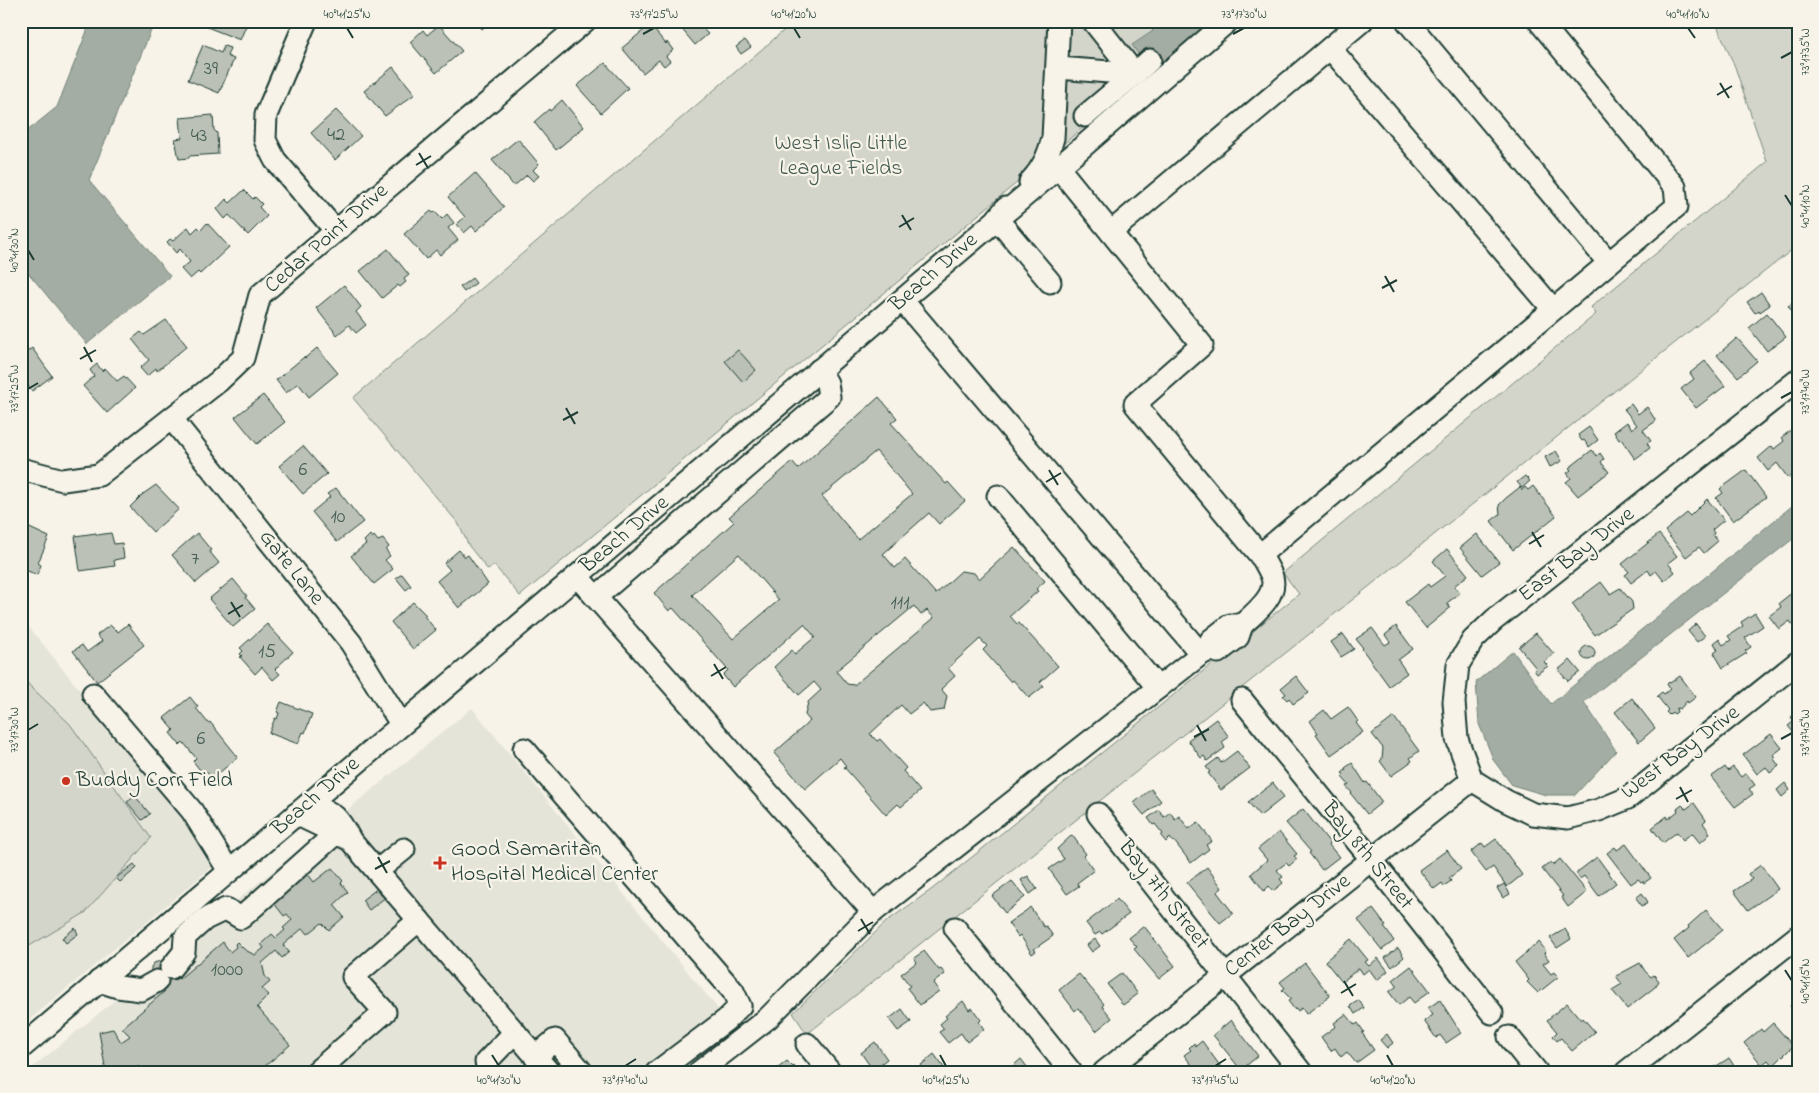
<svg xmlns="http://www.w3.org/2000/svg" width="1819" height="1093" font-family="'Indie Flower',sans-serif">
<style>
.built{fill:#e5e4d9}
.green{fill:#d3d5ca;stroke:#79897f}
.water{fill:#a4ada3;stroke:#6f8077}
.building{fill:#bbc1b6;stroke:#1f3d34;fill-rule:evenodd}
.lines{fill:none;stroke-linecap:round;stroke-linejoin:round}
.minor-casing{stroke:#1f3d34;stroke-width:25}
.minor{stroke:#f7f3e8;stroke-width:21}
.ticks{fill:none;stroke:#1f3d34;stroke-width:2}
.poi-dot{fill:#c8321e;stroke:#f7f3e8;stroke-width:2}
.labels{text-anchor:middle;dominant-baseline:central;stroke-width:4.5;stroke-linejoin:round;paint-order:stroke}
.number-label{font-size:20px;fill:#465e54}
.park-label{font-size:22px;fill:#435b52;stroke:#f7f3e8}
.street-label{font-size:22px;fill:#1f3d34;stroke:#f7f3e8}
.poi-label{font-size:22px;fill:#1f3d34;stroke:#f7f3e8;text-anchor:start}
.neatline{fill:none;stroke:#1f3d34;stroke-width:2}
.ticks-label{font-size:12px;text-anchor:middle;fill:#1f3d34}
</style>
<rect width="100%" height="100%" fill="#f7f3e8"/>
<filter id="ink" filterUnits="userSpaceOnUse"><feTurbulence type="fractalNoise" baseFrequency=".02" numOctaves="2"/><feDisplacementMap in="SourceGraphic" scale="10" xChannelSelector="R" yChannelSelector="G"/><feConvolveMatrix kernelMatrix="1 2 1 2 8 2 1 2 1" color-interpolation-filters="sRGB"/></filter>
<g filter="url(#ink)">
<!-- built -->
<g class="built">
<path d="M21 617 218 862 21 1027Z"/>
<path d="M472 708 732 1026 677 1072H27Z"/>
</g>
<!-- green -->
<g class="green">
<path d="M795 21H1145L1153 31 1150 72 520 596 494 565 488 570 469 546 458 523 353 398Z"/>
<path d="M1715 21H1798V245L807 1034 793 1013 887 921 931 890 1299 594 1283 573 1596 314 1591 307 1767 162 1735 67Z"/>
<path d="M21 675 29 685 70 724 151 838 85 913 21 951Z"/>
</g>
<!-- water -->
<g class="water">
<path d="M91 21H155L89 180 170 276 87 344 21 264V136L57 107Z"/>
<path d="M1145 21H1211L1150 72 1132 45 1153 31Z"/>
<path d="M1798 501V535L1584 702 1616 751 1575 795H1546L1512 785 1494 761 1479 724 1476 682 1513 651 1551 704Z"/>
</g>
<!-- building -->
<g class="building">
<path d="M210 21H248L240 40 207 27Z"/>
<path d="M476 21H491L482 29Z"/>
<path d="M675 21H707L701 27 708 34 695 45Z"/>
<path d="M439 25 462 51 436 73 410 42 423 30 427 35Z"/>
<path d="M650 25 666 44 667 42 673 50 666 56 670 61 664 66 659 60 643 73 622 48Z"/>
<path d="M745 40 751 47 741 54 736 47Z"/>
<path d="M203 45 221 53 224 46 230 48 227 56 234 59 219 93 188 80Z"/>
<path d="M605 63 628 88 601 113 577 86Z"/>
<path d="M393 67 415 94 385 116 364 91Z"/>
<path d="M562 100 584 127 556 150 534 122 549 109 550 111Z"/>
<path d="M336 110 361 136 335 160 311 133Z"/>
<path d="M213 115 214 130 217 133 218 154 189 156V158L179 159 175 139 182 138 180 118Z"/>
<path d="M518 139 539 164 533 170 539 176 533 181 527 175 514 186 492 160Z"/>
<path d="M475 173 504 207 476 231 472 226 464 233 457 224 465 217 448 197Z"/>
<path d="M244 190 253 199 255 197 262 204 259 207 267 216 248 235 229 215 225 219 217 209 226 199 230 203Z"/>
<path d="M431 211 433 213 435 212 442 219 447 214 454 223 448 228 458 240 440 255 436 250 426 259 404 234Z"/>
<path d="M207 223 229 247 200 274 198 272 190 279 181 269 190 262 180 249 176 253 167 242 170 239 173 241 188 227 192 233 198 227 201 230Z"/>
<path d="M388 249 409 275 404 279 406 282 400 287 398 285 382 298 360 271Z"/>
<path d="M472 278 476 283 464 292 460 287Z"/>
<path d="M344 285 361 307 356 312 366 325 356 333 349 325 337 335 316 308Z"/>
<path d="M1761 292 1770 305 1760 312 1759 310 1755 313 1747 302Z"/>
<path d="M1798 299V319L1788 306Z"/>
<path d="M1767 313 1786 337 1767 351 1749 328Z"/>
<path d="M166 320 187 346 157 371 156 368 147 376 140 368 149 360 132 339 141 332 144 335Z"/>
<path d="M1737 338 1757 361 1738 377 1723 360 1722 361 1717 355Z"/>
<path d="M32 348 52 376 32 391 25 382 21 384V356Z"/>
<path d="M317 348 338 373 309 397 298 383 286 393 276 380 304 357 305 358Z"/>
<path d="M738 350 756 370 743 382 725 361Z"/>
<path d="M1705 361 1725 386 1696 408 1681 389 1694 379 1690 373Z"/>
<path d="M97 364 102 371 105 368 117 381 124 376 135 388 107 413 83 386 94 376 90 370Z"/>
<path d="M263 395 285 422 257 444 235 417Z"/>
<path d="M879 397 897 418 891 423 946 484 948 482 965 501 939 524 929 513 883 554 895 568 905 559 936 594 961 571 974 573 979 579 1014 547 1045 581 1036 589 1038 591 1010 616 1017 624 1019 623 1058 666 1040 682 1044 686 1029 698 1013 680 1011 682 983 650 987 646 980 639 948 668 955 676 941 689 947 696 944 710 930 712 923 703 909 714 901 705 870 734 877 741 880 739 906 768 903 771 920 791 901 807 898 804 886 815 844 767 846 766 840 758 805 789 774 753 810 721 805 715 808 702 821 690 814 682 799 695 774 667 792 650 795 654 815 637 804 624 733 687 723 675 728 670 673 608 669 611 654 593 734 522 729 517 792 462 798 469ZM876 451 912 494 858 539 822 496ZM739 554 779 600 733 639 692 595ZM914 606 921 615 927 610 934 618 854 685 847 684 836 671Z"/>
<path d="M1631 404 1638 414 1647 407 1656 421 1643 430 1651 441 1647 443 1650 448 1635 459 1621 439 1619 440 1614 432 1627 422 1632 429 1637 425 1624 409Z"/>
<path d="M1798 425V482H1797L1792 475 1788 478 1777 463 1768 471 1758 458 1772 446 1774 449 1784 441 1782 437Z"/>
<path d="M1589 427 1598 440 1589 447 1584 440 1582 441 1578 435Z"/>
<path d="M303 446 327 474 303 494 279 466Z"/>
<path d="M1592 450 1597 456 1600 453 1604 459 1601 462 1609 472 1578 496 1566 482 1571 478 1567 473 1571 470 1569 468Z"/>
<path d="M1556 451 1562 461 1550 467 1545 457Z"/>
<path d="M1746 470 1766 497 1733 521 1716 498 1723 493 1720 489Z"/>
<path d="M1525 476 1530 481 1522 488 1517 482Z"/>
<path d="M156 485 179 509 153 532 130 507 143 494Z"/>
<path d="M1533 486 1556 516 1513 550 1491 521 1500 514 1499 505 1506 498 1520 487 1522 490 1525 487 1528 490Z"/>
<path d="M336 488 363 522 337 542 312 512 330 497 327 494Z"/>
<path d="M1707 499 1724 520 1712 530 1714 533 1713 535 1718 541 1704 553 1699 547 1686 557 1665 531 1687 513 1690 516Z"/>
<path d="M21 524 49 537 38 563 41 565 37 575 21 568 24 558 21 557Z"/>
<path d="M96 533 97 535 111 533 114 544 122 543 124 558 114 560 115 566 80 571 75 536Z"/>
<path d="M197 533 211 550 209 551 219 563 196 583 172 555Z"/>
<path d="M1477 534 1499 562 1482 575 1460 548Z"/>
<path d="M1659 534 1677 556 1668 563 1675 572 1664 581 1656 571 1651 575 1648 570 1631 583 1625 575 1629 572 1622 564Z"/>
<path d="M370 535 372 538 374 536 378 541 383 539 389 547 386 550 390 556 385 560 393 569 374 584 351 556 366 544 364 541Z"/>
<path d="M1447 549 1468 575 1454 586 1460 593 1447 603 1450 608 1426 628 1405 602 1428 584 1430 587 1445 576 1433 561Z"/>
<path d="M459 550 465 557 468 555 488 584 459 608 437 581 450 570 444 563Z"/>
<path d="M402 574 411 586 406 590 396 578Z"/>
<path d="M233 579 247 596 245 597 255 609 233 627 209 599Z"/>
<path d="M1601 582 1610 594 1620 588 1632 602 1633 609 1595 635 1572 604Z"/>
<path d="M1798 588V620L1792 624 1790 621 1779 629 1769 616 1781 607 1779 603Z"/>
<path d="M413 602 426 615 424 616 436 630 413 649 391 622Z"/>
<path d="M1755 613 1763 626 1745 638 1751 647 1745 651 1747 653 1723 668 1714 653 1718 650 1714 643 1719 639 1723 645 1731 640 1728 636 1743 626 1741 622Z"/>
<path d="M128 624 144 645 97 682 73 651 82 645 87 652 102 641 97 635 110 625 115 630 116 629 118 632Z"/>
<path d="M267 624 293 652 275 669 280 674 273 680 262 667 255 674 240 657 242 656 240 654 243 651 240 648Z"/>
<path d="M1696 624 1705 636 1697 642 1688 631Z"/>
<path d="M1396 626 1413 649 1398 660 1407 673 1389 686 1362 649 1363 648 1356 639 1372 628 1385 645 1390 642 1385 635Z"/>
<path d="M1536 633 1554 654 1544 662 1548 666 1537 674 1534 670 1536 668 1519 647Z"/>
<path d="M1343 634 1354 649 1341 657 1331 642Z"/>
<circle cx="1588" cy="653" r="7"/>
<path d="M1570 660 1580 672 1568 681 1558 670Z"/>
<path d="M1296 676 1309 693 1293 704 1289 698 1287 700 1283 696 1286 694 1281 688Z"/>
<path d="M1680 676 1696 697 1688 703 1687 701 1680 709 1678 708 1676 709 1677 712 1674 714 1672 712 1669 715 1666 712 1668 710 1657 696 1662 692 1664 694 1670 689 1667 684 1669 682 1670 683Z"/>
<path d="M190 697 198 707 196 708 208 723 210 722 238 757 212 779 206 771 203 774 193 761 196 758 183 742 180 745 170 733 174 730 164 718Z"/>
<path d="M1632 698 1655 728 1639 742 1615 712Z"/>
<path d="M281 702 312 714 305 733 303 732 298 744 269 733 275 718 277 719 279 713 277 712Z"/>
<path d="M1348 707 1358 721 1356 723 1363 732 1331 755 1316 734 1318 733 1310 721 1324 710 1331 719Z"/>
<path d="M1798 712V738L1788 726 1794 721 1791 717Z"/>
<path d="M1394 717 1419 751 1410 758 1412 761 1391 776 1380 761 1382 759 1383 748 1372 734Z"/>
<path d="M1216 719 1229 737 1222 742 1225 748 1207 761 1204 756 1201 758 1188 740Z"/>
<path d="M1771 734 1782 748 1773 755 1776 757 1774 759 1779 766 1770 773 1766 767 1757 774 1743 755Z"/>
<path d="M1237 751 1250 768 1221 790 1208 773 1210 772 1206 767 1218 758 1221 763Z"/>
<path d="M1352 763 1365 783 1367 782 1382 802 1367 814 1351 794 1352 793 1346 786 1349 785 1342 777 1344 775 1342 773 1346 770 1345 768Z"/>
<path d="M1725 767 1728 771 1733 767 1741 777 1746 773 1755 785 1749 789 1753 794 1735 807 1711 777Z"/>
<path d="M1273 783 1284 797 1260 816 1248 802Z"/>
<path d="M1785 783 1790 790 1782 797 1777 790Z"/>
<path d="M1151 789 1161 801 1144 815 1134 803Z"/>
<path d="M135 796 150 814 142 820 127 802Z"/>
<path d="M1694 803 1706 820 1703 823 1710 833 1707 835 1708 836 1700 843 1692 833 1683 840 1677 832 1663 843 1652 828 1667 816 1668 819 1678 811 1677 809 1682 805 1686 809Z"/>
<path d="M1303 809 1330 843 1329 845 1339 857 1322 870 1309 853 1311 852 1286 823Z"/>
<path d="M1159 810 1164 817 1170 812 1175 819 1179 816 1189 829 1198 822 1212 841 1206 845 1209 849 1191 863 1174 841 1173 842 1170 838 1166 842 1161 836 1163 834 1155 824 1153 825 1148 818Z"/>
<path d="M1279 832 1297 854 1294 856 1297 859 1289 866 1286 863 1277 870 1283 877 1280 879 1283 883 1273 891 1269 886 1264 891 1251 874 1267 860 1258 849Z"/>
<path d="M1072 835 1086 854 1084 856 1094 870 1077 883 1079 886 1067 894 1049 869 1064 859 1057 849Z"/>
<path d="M1496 839 1522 875 1507 887 1493 867 1486 872 1471 852 1482 843 1485 847Z"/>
<path d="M1626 844 1651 878 1644 883 1643 881 1641 882 1638 879 1631 884 1607 853 1615 847 1617 850Z"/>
<path d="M1447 850 1461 869 1449 878 1451 881 1444 886 1442 883 1434 889 1419 870Z"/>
<path d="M1597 857 1616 883 1599 896 1584 876 1580 879 1576 873Z"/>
<path d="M1560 859 1587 892 1568 907 1561 897 1563 896 1542 869 1551 862 1553 865Z"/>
<path d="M134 864 137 868 120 882 116 878Z"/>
<path d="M1761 865 1778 889 1748 910 1734 891 1752 879 1748 874Z"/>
<path d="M1207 867 1222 888 1217 892 1233 913 1220 923 1187 883Z"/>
<path d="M332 868 343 881 341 883 348 892 334 905 344 917 329 930 322 923 308 934 303 928 283 945 289 952 282 958 276 951 262 963 265 976 270 982 262 989 269 995 257 1007 290 1045 258 1072H144L139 1066 132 1072H106L99 1032 113 1029 121 1042 130 1036 122 1028 165 991 151 972V967L154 963 160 961 166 963 179 979 223 942 230 952 236 947 235 944 237 942 245 950 255 955 264 948 261 944 272 934 276 938 285 930 283 928 292 920 287 914 284 916 273 902 307 873 314 882Z"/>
<path d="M1028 876 1037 889 1030 894 1021 880Z"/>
<path d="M1012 881 1025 897 1005 913 992 896Z"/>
<path d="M1504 884 1510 894 1503 898 1497 888Z"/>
<path d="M378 888 386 897 369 910 362 900Z"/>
<path d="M1642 893 1648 902 1642 906 1636 898Z"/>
<path d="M1117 899 1129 914 1102 934 1100 932 1095 935 1086 923Z"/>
<path d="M1030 907 1044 927 1046 926 1053 936 1034 949 1036 951 1032 954 1020 935 1018 937 1008 923 1027 910Z"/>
<path d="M1373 909 1386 926 1384 927 1394 941 1382 950 1358 920Z"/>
<path d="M1706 910 1723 930 1688 958 1674 940 1689 928 1688 926Z"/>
<path d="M1144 926 1175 966 1159 979 1134 949 1137 947 1129 938Z"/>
<path d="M75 928 78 934 66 943 62 938Z"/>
<path d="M1565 929 1571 939 1557 948 1550 938Z"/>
<path d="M1095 939 1100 946 1092 952 1087 945Z"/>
<path d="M1351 939 1368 960 1365 962 1369 966 1378 958 1388 971 1377 980 1369 969 1363 974 1359 968 1342 982 1325 961Z"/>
<path d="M1539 942 1546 951 1544 953 1549 960 1543 964 1551 974 1554 972 1558 977 1538 993 1527 982 1529 980 1515 962Z"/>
<path d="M1398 948 1404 957 1392 967 1385 958Z"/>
<path d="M924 951 939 970 941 969 945 974 933 983 939 991 920 1005 907 988 910 986 901 974 917 962 914 958Z"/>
<path d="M1305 963 1330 996 1306 1014 1302 1008 1298 1011 1296 1008 1295 1010 1288 1001 1291 999 1282 990 1285 988 1280 982Z"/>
<path d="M1640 963 1645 971 1651 977 1654 975 1659 981 1655 987 1627 1009 1612 990 1622 984 1616 976Z"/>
<path d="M1411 966 1430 991 1414 1003 1409 997 1399 1005 1389 992 1397 986 1393 980Z"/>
<path d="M1122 973 1138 994 1123 1005 1107 984Z"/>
<path d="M1079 974 1104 1004 1102 1006 1112 1018 1096 1031 1078 1008 1075 1011 1059 990Z"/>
<path d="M1359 1000 1364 1008 1355 1014 1350 1006Z"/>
<path d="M1440 1000 1461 1033 1446 1043 1440 1035 1436 1038 1424 1021 1433 1015 1428 1008Z"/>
<path d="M1798 1000V1016L1790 1006Z"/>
<path d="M963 1001 969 1010 972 1008 981 1020 979 1022 984 1029 967 1042 961 1033 948 1043 939 1032 944 1029 940 1024 947 1018 945 1016Z"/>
<path d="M1567 1003 1581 1020 1583 1018 1595 1032 1572 1051 1561 1038 1557 1041 1553 1036 1557 1032 1547 1020Z"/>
<path d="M902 1009 911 1022 898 1031 889 1019Z"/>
<path d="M1346 1014 1355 1025 1358 1023 1364 1032 1362 1033 1374 1050 1356 1063 1347 1052 1341 1057 1335 1048 1331 1051 1321 1037 1336 1026 1334 1023Z"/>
<path d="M1231 1020 1258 1056 1241 1070 1213 1035Z"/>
<path d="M1773 1023 1793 1046 1773 1066 1768 1060 1762 1065 1744 1043 1761 1029 1763 1032Z"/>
<path d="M1387 1034 1393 1043 1387 1048 1380 1040Z"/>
<path d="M1202 1041 1223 1070 1222 1072H1191L1195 1069 1184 1055 1191 1050 1189 1048 1194 1043 1196 1046Z"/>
<path d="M875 1042 887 1059 873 1070 861 1053Z"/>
<path d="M934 1054 945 1069 942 1072H926L921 1065Z"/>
<path d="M1729 1058 1738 1072H1706L1715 1067Z"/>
<path d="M1021 1059 1031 1072H1006Z"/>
<path d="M787 1061 793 1067 794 1066 798 1072H779L777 1069Z"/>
</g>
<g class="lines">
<!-- minor casing -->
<g class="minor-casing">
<g id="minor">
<path d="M306 21 266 115 265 140 275 160 335 230"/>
<path d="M1407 21 1609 263"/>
<path d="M1330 48 1362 21"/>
<path d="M1058 68 1135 74 1150 60"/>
<path d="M1085 116 1135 74 1093 21"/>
<path d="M1058 167 1202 345 1135 404 1263 559C1266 565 1270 571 1272 577 1278 596 1253 614 1242 625"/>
<path d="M1030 182C1043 168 1048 156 1053 138L1059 21"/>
<path d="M1006 208 997 219 1050 282"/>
<path d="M1111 232 1330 48 1553 309"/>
<path d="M172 419 351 643 401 724"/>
<path d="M21 469 63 480 99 475 219 381 243 358 260 295 585 21"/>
<path d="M998 496 1158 688"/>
<path d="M1260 555 1677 206 1675 187 1539 21"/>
<path d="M577 576 873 912"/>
<path d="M596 597 829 397 827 383 819 370"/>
<path d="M1201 654 1211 649 1218 652 1238 637 1242 625H1230L1211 640V649"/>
<path d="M93 694 192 811 229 871"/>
<path d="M1242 700 1372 860 1492 1013"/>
<path d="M524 749 733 991 740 1006 726 1020 657 1072"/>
<path d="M1472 780 1457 739 1454 702 1458 665 1473 640 1494 620 1798 380"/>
<path d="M1472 780 1506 801 1533 814 1568 818 1599 810 1628 798 1798 662"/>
<path d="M309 804C335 813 338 816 351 841L549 1072"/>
<path d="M296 814 346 838"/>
<path d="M1098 814 1301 1072"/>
<path d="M377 871 404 849"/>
<path d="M955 928 1071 1072"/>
<path d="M171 968 184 952 185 937 205 919 226 909 241 918 335 834"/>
<path d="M99 981 118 987 141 990 157 981"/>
<path d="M1509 1037 1537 1072"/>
<path d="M807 1044 830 1072"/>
<path d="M21 1048 1080 149 1228 21"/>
<path d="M535 1057 555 1040 582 1072"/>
<path d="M486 1062 515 1032"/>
<path d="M316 1072 385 1012 353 977 419 920"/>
<path d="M699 1072 768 1018 873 912 1201 654 902 300"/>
<path d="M1104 1072 1472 780"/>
<path d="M1626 1072 1798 936"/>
</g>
</g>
<!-- minor -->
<use href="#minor" class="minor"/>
</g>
</g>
<!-- ticks -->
<path class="ticks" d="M347 28 353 38M794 28 800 38M1688 28 1695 38M643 34 654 28M1233 34 1244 28M1781 58 1792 52M1720 83 1729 98M1717 95 1732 86M419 153 428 168M416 165 431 156M1785 195 1792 206M902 215 911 230M899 227 914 218M28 250 34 260M1385 276 1394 292M1382 288 1397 280M84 347 92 362M80 359 96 350M28 389 38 383M1781 398 1792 392M566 408 575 424M563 420 578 412M1049 470 1058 485M1046 482 1061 473M1532 532 1541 547M1529 544 1544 535M231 602 240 617M228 614 243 605M714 664 723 679M711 676 726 667M1197 725 1206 741M28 730 38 724M1194 737 1209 729M1781 739 1792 733M1680 787 1688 802M1676 799 1692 790M378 857 387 873M375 869 390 861M861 919 870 934M858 931 873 922M1785 970 1792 981M1344 981 1353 996M1341 993 1356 984M492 1055 499 1066M940 1055 946 1066M1387 1055 1393 1066M625 1066 636 1059M1215 1066 1226 1059"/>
<!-- markers -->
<g class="poi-dot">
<circle cx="66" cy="781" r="5"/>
<path d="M437.5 855.5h5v5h5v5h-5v5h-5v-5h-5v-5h5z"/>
</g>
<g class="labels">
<!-- number labels -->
<g class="number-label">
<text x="211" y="69">39</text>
<text x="336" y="135">42</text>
<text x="199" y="136">43</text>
<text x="303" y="470">6</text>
<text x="338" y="517">10</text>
<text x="195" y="559">7</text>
<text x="900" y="603">111</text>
<text x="267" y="652">15</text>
<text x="201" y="739">6</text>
<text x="227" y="970">1000</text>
</g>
<!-- park labels -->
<g class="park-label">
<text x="841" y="144">West Islip Little<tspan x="841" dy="25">League Fields</tspan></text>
</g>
<!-- street labels -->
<g class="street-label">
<text transform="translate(327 239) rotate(-41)">Cedar Point Drive</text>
<text transform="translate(934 273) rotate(-41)">Beach Drive</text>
<text transform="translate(625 535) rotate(-40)">Beach Drive</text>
<text transform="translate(1577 555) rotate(-38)">East Bay Drive</text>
<text transform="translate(291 568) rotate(51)">Gate Lane</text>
<text transform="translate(1681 753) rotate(-37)">West Bay Drive</text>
<text transform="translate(316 797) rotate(-41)">Beach Drive</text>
<text transform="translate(1367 856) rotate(51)">Bay 8th Street</text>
<text transform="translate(1163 895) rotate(52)">Bay 7th Street</text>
<text transform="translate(1288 926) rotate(-38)">Center Bay Drive</text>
</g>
<!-- poi labels -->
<g class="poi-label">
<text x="76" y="781">Buddy Corr Field</text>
<text x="451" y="850">Good Samaritan<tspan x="451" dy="25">Hospital Medical Center</tspan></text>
</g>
</g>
<!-- margin -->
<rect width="1819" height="1093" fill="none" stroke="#f7f3e8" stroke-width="55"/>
<rect x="28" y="28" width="1764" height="1038" class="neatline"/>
<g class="ticks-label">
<text x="347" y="18">40°41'25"N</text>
<text x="654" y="18">73°17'25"W</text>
<text x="794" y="18">40°41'20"N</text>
<text x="1244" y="18">73°17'30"W</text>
<text x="1688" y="18">40°41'10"N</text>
<text transform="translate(1805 52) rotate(-90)" y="4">73°17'35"W</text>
<text transform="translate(1805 206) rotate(-90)" y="4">40°41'10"N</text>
<text transform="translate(14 250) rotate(-90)" y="4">40°41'30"N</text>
<text transform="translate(14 389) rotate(-90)" y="4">73°17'25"W</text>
<text transform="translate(1805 392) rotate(-90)" y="4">73°17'40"W</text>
<text transform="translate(14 730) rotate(-90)" y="4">73°17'30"W</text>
<text transform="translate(1805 733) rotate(-90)" y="4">73°17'45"W</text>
<text transform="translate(1805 981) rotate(-90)" y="4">40°41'15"N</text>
<text x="499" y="1084">40°41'30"N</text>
<text x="625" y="1084">73°17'40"W</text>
<text x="946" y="1084">40°41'25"N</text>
<text x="1215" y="1084">73°17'45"W</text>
<text x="1393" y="1084">40°41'20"N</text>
</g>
</svg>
